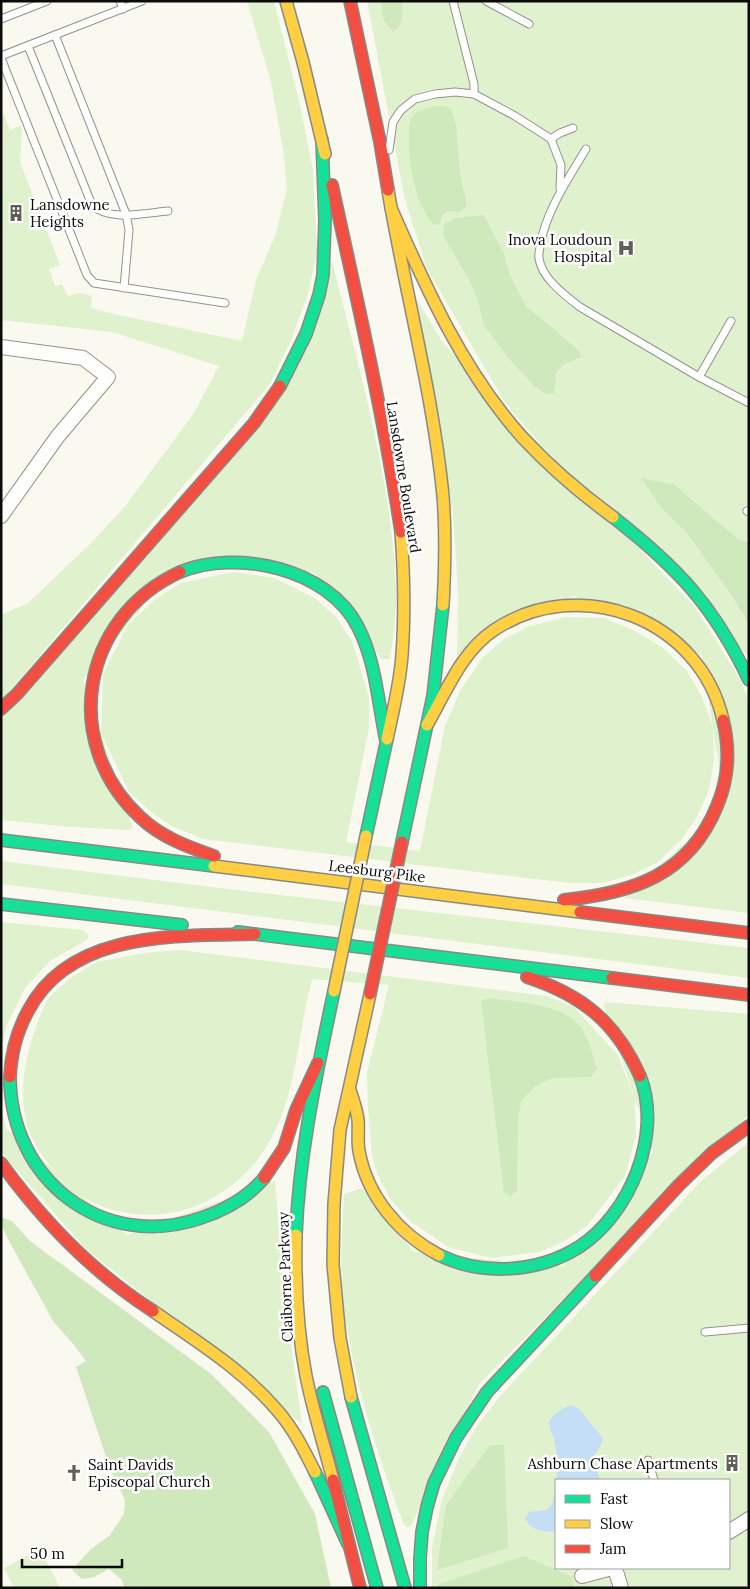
<svg xmlns="http://www.w3.org/2000/svg" width="750" height="1589" font-family="Lora,serif">
<style>
.green{fill:#e0f1ce;fill-rule:evenodd}
.forest{fill:#cfe8bc}
.water{fill:#c4dff5}
.lines{fill:none;stroke-linecap:round;stroke-linejoin:round}
.lane-casing{stroke:#93928e;stroke-width:9}
.street-casing{stroke:#93928e;stroke-width:16}
.fast-casing{stroke:#898984;stroke-width:14}
.slow-casing{stroke:#898984;stroke-width:14}
.jam-casing{stroke:#898984;stroke-width:14}
.lane{stroke:#fefefd;stroke-width:7}
.street{stroke:#fefefd;stroke-width:14}
.fast{stroke:#16e098;stroke-width:11}
.slow{stroke:#ffcf43;stroke-width:11}
.jam{stroke:#f24e42;stroke-width:11}
.slow-bridge-casing{stroke:#898984;stroke-width:14;stroke-linecap:butt}
.jam-bridge-casing{stroke:#898984;stroke-width:14;stroke-linecap:butt}
.slow-bridge{stroke:#ffcf43;stroke-width:11}
.jam-bridge{stroke:#f24e42;stroke-width:11}
.labels{text-anchor:middle;dominant-baseline:central;stroke-width:5;stroke-linejoin:round;paint-order:stroke}
.poi-label{font-size:15px;fill:#0b0b0b;stroke:#fff;text-anchor:start}
.street-label{font-size:15px;fill:#0b0b0b;stroke:#fff}
</style>
<rect width="100%" height="100%" fill="#faf9ef"/>
<!-- green -->
<g class="green">
<path d="M247 1H274L300 105 313 170 317 252 308 294 290 343 270 384 1 701V615L28 603 93 541 126 505 194 413 219 366 112 332 1 320V108L10 130 20 126 22 130 20 162 60 265 49 269 55 286 62 284 68 296 80 293 92 296 91 308 114 314 242 341 256 280 276 234 287 188 283 149 271 82Z"/>
<path d="M367 1H377L382 4V18L393 32 401 23 402 1H749V542L739 540 675 485 663 510 685 531 728 590 749 624V657L542 446 506 404 427 269 405 200ZM409 131 460 173 467 205 443 214H427C414 184 408 165 409 131ZM484 215 504 253 510 275 527 307 572 344 579 351 578 359C557 368 557 370 554 393L483 324 479 305 471 284 443 235Z"/>
<path d="M332 261C359 370 392 478 396 591 397 613 393 637 390 659H382L314 573 177 564 83 680 133 828 128 830 71 827 1 820V717L250 435Z"/>
<path d="M417 300 443 343 695 607 740 679 749 701V913L624 898 725 807 702 655 574 596 457 655 458 593 453 512Z"/>
<path d="M233 572 275 578 316 599 336 617 352 641 369 697V728L346 842 420 851 445 726 461 689 482 658 504 639 530 626 566 617 604 618 633 630 662 647 687 671 702 697 713 727 714 760 709 790 697 817 681 840 657 863 631 875 603 883H569L204 839 174 827 156 816 129 792 101 733 103 674 128 625 154 600 181 583Z"/>
<path d="M1 861 236 890 749 948V978L1 884Z"/>
<path d="M1 922 83 930 89 935 88 939 50 961 25 988 6 1027 1 1051Z"/>
<path d="M181 950 546 996 573 1006 618 1055 635 1099 636 1135 625 1176 587 1226 563 1242 540 1252 491 1258 448 1247 410 1221 391 1200 377 1174 372 1156 368 1108 367 1073 389 985 312 979C298 1030 298 1085 274 1133 258 1166 231 1191 198 1205 163 1220 119 1218 85 1198 74 1191 63 1180 54 1170 43 1158 32 1142 27 1125 17 1090 27 1046 41 1014 43 1009 44 1004 47 1000 58 986 80 971 95 963 102 960 110 960 118 958 141 953 158 951 181 950Z"/>
<path d="M605 1002 749 1014V1114L479 1384 411 1526 407 1527 404 1525C378 1457 356 1388 345 1316 339 1276 342 1234 344 1194L362 1188 414 1252 563 1267 653 1152 604 1006Z"/>
<path d="M1 1106 6 1128 127 1235 275 1181 285 1301 302 1424 84 1247 1 1152Z"/>
<path d="M749 1142V1588H432V1548L442 1499 460 1456 477 1426 500 1396 700 1182ZM556 1480H729V1568H556Z"/>
<path d="M40 1549 60 1588H14L4 1568Z"/>
</g>
<!-- forest -->
<g class="forest">
<path d="M377 1H402C403 12 404 26 393 32L382 18V4Z"/>
<path d="M436 106H445L451 109 456 126 460 173 467 205 460 212 450 211 443 214 439 225 433 224C415 202 408 164 409 136 409 130 409 122 412 117 417 110 428 108 436 106Z"/>
<path d="M484 215 504 253 510 275 527 307 572 344 579 351 581 357 564 365 557 372 554 393 547 394 536 388 511 361 483 324 479 305 471 284 443 235 444 224 455 218Z"/>
<path d="M641 478 675 485 739 540 749 542V624L728 590 685 531 663 510Z"/>
<path d="M490 998C517 1002 564 1004 581 1028 589 1039 593 1056 597 1069L591 1077 552 1078 535 1086 522 1100 518 1116 517 1191 511 1196 504 1192 481 1000Z"/>
<path d="M1 1217 12 1221 30 1241 211 1374 269 1432 315 1514 331 1588H124L122 1580 109 1569 94 1577 82 1579 72 1570 90 1550 110 1535 124 1514 125 1500 109 1466 76 1367 86 1361 74 1345 53 1321 9 1241 1 1224Z"/>
<path d="M490 1445H504L508 1548 437 1570 446 1505Z"/>
<path d="M524 1556 573 1577V1588H439V1584Z"/>
</g>
<!-- water -->
<path class="water" d="M572 1405 579 1409 603 1438C603 1445 597 1449 595 1456 594 1464 598 1473 600 1480H556V1531C546 1533 528 1530 525 1518L529 1512 546 1510C549 1508 552 1505 553 1501 558 1486 558 1455 554 1439 553 1434 549 1429 549 1424 549 1416 566 1406 572 1405Z"/>
<g class="lines">
<!-- lane casing -->
<g class="lane-casing">
<g id="lane">
<path d="M120 1 123 9"/>
<path d="M453 1 474 84V94"/>
<path d="M486 1 529 24"/>
<path d="M1 19 47 1"/>
<path d="M55 35 126 214 129 230 124 288"/>
<path d="M28 46 92 205C110 222 145 213 168 211"/>
<path d="M1 56 142 1"/>
<path d="M1 58 87 275 94 283 225 303"/>
<path d="M551 139 560 133 573 128"/>
<path d="M586 149C568 179 546 211 540 246 540 250 538 255 539 258 541 278 566 296 580 307L699 377 749 403"/>
<path d="M389 150 393 122 401 110 415 99 435 94 455 92 474 94 515 116 551 139 561 165 560 188"/>
<path d="M699 377 731 321"/>
<path d="M747 511 749 512"/>
<path d="M705 1332 749 1328"/>
<path d="M648 1460 654 1480"/>
</g>
</g>
<!-- street casing -->
<g class="street-casing">
<g id="street">
<path d="M1 347 83 358 108 377 58 436 1 516"/>
<path d="M729 1532 749 1519"/>
<path d="M615 1568 621 1588"/>
<path d="M582 1576 612 1568"/>
</g>
</g>
<!-- fast casing -->
<g class="fast-casing">
<g id="fast">
<path d="M280 386 306 334 319 295 323 275 325 221 322 140"/>
<path d="M613 517C677 567 714 606 749 680"/>
<path d="M180 572C237 549 328 568 358 627 376 662 378 703 386 741"/>
<path d="M366 836 387 739"/>
<path d="M1 840 214 866"/>
<path d="M402 842 433 696 443 605"/>
<path d="M1 904 182 925"/>
<path d="M238 932 612 978"/>
<path d="M10 1077C10 1179 102 1252 201 1218 225 1210 248 1197 264 1178"/>
<path d="M296 1235C299 1152 317 1072 334 991"/>
<path d="M439 1255C482 1276 538 1273 579 1247 630 1214 663 1134 640 1076"/>
<path d="M323 1392 377 1588"/>
<path d="M351 1397 405 1588"/>
<path d="M315 1472 348 1544"/>
<path d="M420 1588V1558L422 1532 427 1507 434 1483 456 1438 487 1392 595 1276"/>
</g>
</g>
<!-- slow casing -->
<g class="slow-casing">
<g id="slow">
<path d="M286 1 303 62 325 154"/>
<path d="M388 190C405 292 433 393 443 496 446 532 445 569 443 605"/>
<path d="M391 208C426 288 463 371 522 437 550 467 580 493 613 517"/>
<path d="M427 725C446 692 462 651 494 630 580 573 700 619 723 720"/>
<path d="M387 739C393 711 400 684 402 655 405 614 404 573 401 532"/>
<path d="M214 866 580 912"/>
<path d="M350 1090C353 1100 357 1110 358 1120 359 1130 357 1140 359 1151 367 1196 399 1234 439 1255"/>
<path d="M296 1235C295 1282 297 1329 306 1376 313 1411 324 1445 333 1480"/>
<path d="M153 1311C196 1341 242 1369 277 1410 293 1428 304 1450 315 1472"/>
<path d="M351 1397 340 1338 333 1264 334 1204 340 1130 370 994"/>
</g>
</g>
<!-- jam casing -->
<g class="jam-casing">
<g id="jam">
<path d="M350 1 380 142 388 190"/>
<path d="M332 185C357 300 384 416 401 532"/>
<path d="M180 572C80 618 60 744 141 818 161 837 188 847 214 856"/>
<path d="M1 709 17 694 254 423 280 386"/>
<path d="M564 900C633 893 689 875 717 806 729 778 730 749 723 720"/>
<path d="M580 912 749 933"/>
<path d="M527 977C582 995 616 1022 640 1076"/>
<path d="M612 978 749 995"/>
<path d="M10 1077C11 1054 17 1031 28 1011 70 930 177 936 255 934"/>
<path d="M1 1163C43 1221 92 1272 153 1311"/>
<path d="M264 1178 284 1148 296 1110 318 1063"/>
<path d="M595 1276 679 1185 712 1153 749 1126"/>
<path d="M333 1480 360 1588"/>
</g>
</g>
<!-- lane -->
<use href="#lane" class="lane"/>
<!-- street -->
<use href="#street" class="street"/>
<!-- fast -->
<use href="#fast" class="fast"/>
<!-- slow -->
<use href="#slow" class="slow"/>
<!-- jam -->
<use href="#jam" class="jam"/>
<!-- slow-bridge casing -->
<g class="slow-bridge-casing">
<path id="slow-bridge" d="M334 991 366 836"/>
</g>
<!-- jam-bridge casing -->
<g class="jam-bridge-casing">
<path id="jam-bridge" d="M370 994 402 842"/>
</g>
<!-- slow-bridge -->
<use href="#slow-bridge" class="slow-bridge"/>
<!-- jam-bridge -->
<use href="#jam-bridge" class="jam-bridge"/>
</g>
<!-- icons -->
<defs>
<g id="building-bare" transform="scale(1.35)"><path d="M-4-6H4V6H1V3H-1V6H-4ZM-2.5-4.3h1.7v1.8h-1.7ZM.8-4.3h1.7v1.8H.8ZM-2.5-1h1.7V.8h-1.7ZM.8-1h1.7V.8H.8Z" fill="#5f5e5b" stroke="#fff" stroke-width="2.5" paint-order="stroke"/></g>
<g id="hospital-bare" transform="scale(1.35)"><path d="M-5-5h3v3.5h4V-5h3V5h-3V1.5h-4V5h-3Z" fill="#5f5e5b" stroke="#fff" stroke-width="2.5" paint-order="stroke"/></g>
<g id="church-bare" transform="scale(1.35)"><path d="M-1.2-6h2.4v3.5h3.3v2.4h-3.3V6h-2.4V-.1h-3.3v-2.4h3.3Z" fill="#5f5e5b" stroke="#fff" stroke-width="2.5" paint-order="stroke"/></g>
</defs>
<g fill-rule="evenodd">
<use href="#building-bare" x="16" y="213"/>
<use href="#hospital-bare" x="626" y="248"/>
<use href="#building-bare" x="732" y="1463"/>
<use href="#church-bare" x="74" y="1473"/>
</g>
<g class="labels">
<!-- poi labels -->
<g class="poi-label">
<text x="30" y="204">Lansdowne<tspan x="30" dy="17">Heights</tspan></text>
<text x="612" y="239" text-anchor="end">Inova Loudoun<tspan x="612" dy="17">Hospital</tspan></text>
<text x="718" y="1463" text-anchor="end">Ashburn Chase Apartments</text>
<text x="88" y="1464">Saint Davids<tspan x="88" dy="17">Episcopal Church</tspan></text>
</g>
<!-- street labels -->
<g class="street-label">
<text transform="translate(404 477) rotate(81)">Lansdowne Boulevard</text>
<text transform="translate(377 871) rotate(7)">Leesburg Pike</text>
<text transform="translate(285 1277) rotate(-92)">Claiborne Parkway</text>
</g>
</g>
<!-- border -->
<rect width="750" height="1589" fill="none" stroke="#0b0b0b" stroke-width="5"/>
<!-- legend -->
<rect x="555" y="1479" width="175" height="90" fill="#ffffff" stroke="#9d9d9d"/>
<rect x="565" y="1495" width="25" height="8" fill="#16e098" stroke="#9d9d9d"/>
<text x="600" y="1504" font-size="15" fill="#0b0b0b">Fast</text>
<rect x="565" y="1520" width="25" height="8" fill="#ffcf43" stroke="#9d9d9d"/>
<text x="600" y="1529" font-size="15" fill="#0b0b0b">Slow</text>
<rect x="565" y="1545" width="25" height="8" fill="#f24e42" stroke="#9d9d9d"/>
<text x="600" y="1554" font-size="15" fill="#0b0b0b">Jam</text>
<!-- scale -->
<path d="M22 1559v8h100v-8" fill="none" stroke="#0b0b0b" stroke-width="2.5"/>
<text x="30" y="1559" font-size="15" fill="#0b0b0b" stroke="#ffffff" stroke-width="4" paint-order="stroke">50 m</text>
</svg>
